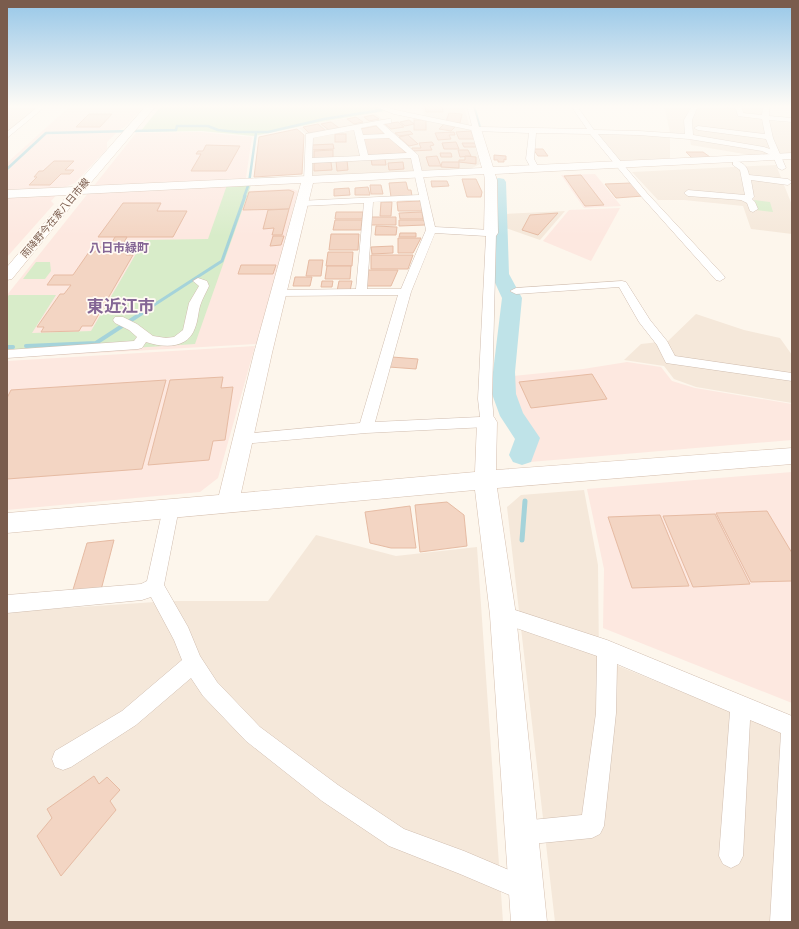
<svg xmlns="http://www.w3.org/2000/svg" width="799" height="929" font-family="Jost,'Noto Sans JP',sans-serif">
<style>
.residential{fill:#f5e8da}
.commercial{fill:#fde8e0}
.green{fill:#d8ecc9}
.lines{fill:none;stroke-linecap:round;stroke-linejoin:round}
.stream-far3{stroke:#a5d3da;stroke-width:2.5}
.stream-far2{stroke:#a5d3da;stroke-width:3}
.stream-far1{stroke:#a5d3da;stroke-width:4}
.stream{stroke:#a5d3da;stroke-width:5}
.river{fill:#bfe3e8;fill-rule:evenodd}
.building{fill:#f3d5c3;stroke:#e6bba3}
.street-casing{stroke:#d1beb0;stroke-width:1}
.secondary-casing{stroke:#d6c0b0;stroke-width:1}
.street{fill:#fff;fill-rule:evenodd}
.secondary{fill:#fff;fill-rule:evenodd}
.labels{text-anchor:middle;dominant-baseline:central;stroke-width:3.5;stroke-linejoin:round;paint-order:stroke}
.far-street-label{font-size:10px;fill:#7a5c4d;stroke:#fffaf3}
.far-quarter-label{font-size:12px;font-weight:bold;fill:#846695;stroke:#fffaf3}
.far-town-label{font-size:17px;font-weight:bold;fill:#846695;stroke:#fffaf3}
</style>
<rect width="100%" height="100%" fill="#fdf6ec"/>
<!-- residential -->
<g class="residential">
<path d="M7 106H40L7 133Z"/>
<path d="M421 106H464L480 164 472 168 304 176 307 135 299 128 323 122 376 114 387 123 426 118Z"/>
<path d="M664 106H764L761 120 792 123V153L750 155 691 145 690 139 671 137Z"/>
<path d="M597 134 641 135 670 138V159L620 162Z"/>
<path d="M776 165 792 205V234L751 229 743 206 684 200H658L632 172Z"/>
<path d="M565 211 540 240 503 227 505 214Z"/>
<path d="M696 314 744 330 780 338 792 355V403L696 387 674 379 664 366 624 360 641 344 668 341Z"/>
<path d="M584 490 598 565 599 658 792 737V922H555L507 507 521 495Z"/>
<path d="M316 535 396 556 477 547 503 922H7V612L170 601H268Z"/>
</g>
<!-- commercial -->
<g class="commercial">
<path d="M69 107H143L125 127 119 130 107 142V149L75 183 63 188 51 201 54 204 7 257V163Z"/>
<path d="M200 132 252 137 244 191 292 189 298 191 257 344 7 358V295L136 133Z"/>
<path d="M595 174 621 206 584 208 561 175Z"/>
<path d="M620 208 591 261 543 241 569 210Z"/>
<path d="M255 346 218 478 200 492 7 510V361Z"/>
<path d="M627 362 661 367 672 381 695 388 792 404V440L530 462 533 435 513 405V376L583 369Z"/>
<path d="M792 472V703L603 628 604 569 587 489Z"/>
</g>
<!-- green -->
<g class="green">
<path d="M161 106H375L386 111 321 122 254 136 202 131 140 132Z"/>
<path d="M227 185H251L195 344 7 356V297L9 295H56L32 333 91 331 144 240 208 239Z"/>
<path d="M754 200 770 202 773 212 756 210Z"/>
<path d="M36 262H50L51 271 45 279H23Z"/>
</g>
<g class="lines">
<!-- stream-far3 -->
<g class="stream-far3">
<path d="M474 106 480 128"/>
<path d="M7 169 46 133 176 130 177 126H208L218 130 237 132H268L324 119 381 110"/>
<path d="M244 197 249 183 256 133"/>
</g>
<!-- stream-far2 -->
<path class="stream-far2" d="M140 314 222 261 245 196"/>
<!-- stream-far1 -->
<g class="stream-far1">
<path d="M26 346 96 343 142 313"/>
<path d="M7 347H13"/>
</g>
<!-- stream -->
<path class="stream" d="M522 540 525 501"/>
<!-- river -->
<path class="river" d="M499 178 504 179 506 182 509 274 522 298 515 372 516 394 523 413 540 438 531 462 522 465 513 462 509 455 515 439 500 416 492 394 493 372 502 298 491 274 492 182 494 179Z"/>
</g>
<!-- building -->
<g class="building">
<path d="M425 106H442L443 112H426Z"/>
<path d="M449 113 462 114 460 123 446 122Z"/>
<path d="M89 114H112L100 127H76Z"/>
<path d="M373 115 379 119 369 121 364 117Z"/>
<path d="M356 117 363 122 354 124 347 119Z"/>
<path d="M409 120 414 124 405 126 400 122Z"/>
<rect x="414" y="120" width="12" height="10"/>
<path d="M331 122 339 128 329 130 321 124Z"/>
<path d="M398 122 404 127 391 129 385 124Z"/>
<path d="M318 124 326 131 310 134 303 127Z"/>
<path d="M444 124 456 126 451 131 439 129Z"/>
<path d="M376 126 385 134 361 135 360 129Z"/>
<path d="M297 129 304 135 302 174 254 177 259 137Z"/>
<path d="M410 131 413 134 399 136 395 133Z"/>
<path d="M471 131 474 139H459L456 132Z"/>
<path d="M454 132 455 135H449L451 139 438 140 435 133Z"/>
<rect x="335" y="134" width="11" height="8"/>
<path d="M408 135 418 144 409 146 399 137Z"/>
<path d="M390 138 406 153 365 155 361 139Z"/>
<path d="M432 142 434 145 430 146 432 150 412 151V148H421L419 143Z"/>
<path d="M456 142 459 149H444L442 143Z"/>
<path d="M462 143H475L477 147H464Z"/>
<path d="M333 144 334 149 312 150V145Z"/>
<path d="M206 145 240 146 226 171H191L201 154H196L198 151H203Z"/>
<path d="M533 149H543L548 156H538Z"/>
<path d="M333 150V158L314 159V151Z"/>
<path d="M458 150H468L471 156 460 157Z"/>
<path d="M686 152H703L710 157 692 158Z"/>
<path d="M440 153H451L452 157H441Z"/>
<path d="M494 155 506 156V160L504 159V162H498V160H494Z"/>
<path d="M437 156 441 166H429L426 157Z"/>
<path d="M465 156 476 157V164L459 162V160H465Z"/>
<path d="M371 159H385L386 165H372Z"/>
<path d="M347 160 348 170 337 171 336 161Z"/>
<path d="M54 161H74L65 170H74L70 174H61L50 185H29L37 177H34L39 171H43Z"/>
<path d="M331 162 332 170 314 171V163Z"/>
<path d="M403 162 404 169 389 170 388 163Z"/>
<path d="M442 162H459V168L441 167Z"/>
<path d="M581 175 604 205 585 206 564 176Z"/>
<path d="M462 179H476L482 192 481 197H467Z"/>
<path d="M431 181H447L449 186 432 187Z"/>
<path d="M406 182 408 190H411L412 196 391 197 389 183Z"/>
<path d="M631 183 643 196 616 198 605 184Z"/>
<path d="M370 185H381L383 194H371Z"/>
<path d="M368 187 370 195H355V188Z"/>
<path d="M349 188 350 195 334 196V189Z"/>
<path d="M289 190 294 192 289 209 243 210 249 192Z"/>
<path d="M421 201 422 211H398L397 202Z"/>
<path d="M381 202H392L391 216H380Z"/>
<path d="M123 203H161L157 211H187L173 237H98Z"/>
<path d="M289 209 282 235H272L274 228 263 229 268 210Z"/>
<path d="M336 212H363L362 219H335Z"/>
<path d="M422 212 423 219H400L399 213Z"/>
<path d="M558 213 538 235 522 230 530 215Z"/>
<path d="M371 217H396V225H370Z"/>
<path d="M335 220H362L361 230H333Z"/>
<path d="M399 220H424L425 225 399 226Z"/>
<path d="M376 226 397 227 396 235H375Z"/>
<path d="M400 233H416V237H399Z"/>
<path d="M331 234H359L358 250H329Z"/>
<path d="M273 236H284L281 245 270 246Z"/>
<path d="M115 237H127L121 248H130L126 255H133L92 326H82L79 331 41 332 44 327H37L60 294H64L71 285H47L54 275H73L89 252H95L98 247H109Z"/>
<path d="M398 238H421L413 253H398Z"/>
<path d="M393 246V253L372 254 371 247Z"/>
<path d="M328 252H353L352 266H326Z"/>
<path d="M371 255H413L408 269H371Z"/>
<path d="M309 260H323L321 276H306Z"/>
<path d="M241 265H276L273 274H238Z"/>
<path d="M327 266H351L350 279H325Z"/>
<path d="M368 270H398L391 286H367Z"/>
<path d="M295 277H312L310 286H293Z"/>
<path d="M322 281H333L332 287H321Z"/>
<path d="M339 281H352L350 291H337Z"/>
<path d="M392 357 418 359 416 369 389 367Z"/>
<path d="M592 374 607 399 531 408 519 382Z"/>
<path d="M223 377 221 388 233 387 225 440 213 441 209 460 148 465 170 380Z"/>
<path d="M166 380 142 469 7 479V398L11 390Z"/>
<path d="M447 502 464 515 467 546 420 552 415 505Z"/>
<path d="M410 506 416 548H391L370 543 365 512Z"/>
<path d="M767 511 792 553V581L751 582 716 513Z"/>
<path d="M715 514 750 584 693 587 663 516Z"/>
<path d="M660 515 689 586 632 588 608 517Z"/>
<path d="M114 540 101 590 72 593 87 543Z"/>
<path d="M94 776 99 784 107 777 120 790 110 801 116 810 61 876 37 836 52 818 47 809Z"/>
</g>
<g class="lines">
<!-- street casing -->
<g class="street-casing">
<g id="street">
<path d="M39 106H46L7 138V132Z"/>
<path d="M374 106H383L396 110 472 126 467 106H473L479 127 587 129 571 106H577L594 130 639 131 685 134 684 120 692 106H698L692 120 693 135 764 147 770 149 766 139 698 130 694 128 698 126 765 134 762 119 738 116 736 109 727 107 726 106H742L743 113 762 115 763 106H769V116L792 118V122L769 120 773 138 786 168 782 170 778 168 773 156 762 151 689 139 639 135 598 134 647 193 724 276 725 278 720 281 716 280 641 196 590 134 536 133 534 159 539 168 535 170H532L526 159 529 133 476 131 394 114Z"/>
<path d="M388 119H391V123L383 124 418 155 435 227 491 230 496 233 492 399 494 422 492 426 487 427 366 433 242 444 237 443 235 439 237 435 242 434 360 423 398 295 279 296 273 293 279 290 356 289 364 203 302 206 297 203 299 201 419 195 411 158 312 163V180L308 183 304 180 306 134ZM376 125 385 134 363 135 361 128ZM354 130 360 156 312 158 313 138ZM389 138 407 153 368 155 364 139ZM420 200 426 230 401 289H367L373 202ZM435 233 486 236 478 399 480 417 375 422 411 292Z"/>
<path d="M733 161C742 160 748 167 749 175L788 179 792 182 788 185 751 180 754 197 752 199 755 202 758 209 753 212 750 211 747 203 741 200 688 196 684 193 688 190 745 195 740 170 733 165Z"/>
<path d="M198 278 207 281 209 286C206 293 202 299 200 306 198 313 198 321 195 328 188 349 164 348 146 342L142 348 138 349 7 358V350L134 341 137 337 129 330 115 323 113 320 115 317H123L137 324 153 336 166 338 174 337 183 330 189 303 199 286 193 281Z"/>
<path d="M622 281 626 282 650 320 667 341 675 356 792 373V381L666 363 657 345 639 322 619 287 516 294 510 291 516 288Z"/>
<path d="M171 501 177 503 179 508 164 585 188 627 200 656 217 682 260 727 338 785 404 829 464 851 535 881 538 890 535 899 526 902 460 874 389 846 322 801 246 741 203 696 191 678 136 725 71 767 63 770 55 767 52 759 55 751 122 711 182 660 174 640 151 597 142 600 7 613V595L141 584 147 581 163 508 165 503Z"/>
<path d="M503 606 607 640 792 716V922H770L781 733 750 720 743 856 739 864 731 868 723 864 719 856 730 712 617 664 616 713 604 826 600 834 592 838 521 845 513 841 509 833 513 825 521 821 582 815 596 713 597 656 496 621 494 615 496 609Z"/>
</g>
</g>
<!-- secondary casing -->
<g class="secondary-casing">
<path id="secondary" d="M146 106H156L88 186 482 168 471 129 476 126 481 129 493 167 792 153V159L495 174 497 180 498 233 496 236H486L484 233 485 180 484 174 313 183 272 353 241 493 475 472 477 422 480 417 487 415 494 417 497 422 496 470 792 448V464L497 488 516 615 547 922H511L490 615 475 490 7 533V513L219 495 254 353 301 183 81 194 12 279 7 280V267L68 195 7 198V190L74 187Z"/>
</g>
<!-- street -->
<use href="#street" class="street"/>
<!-- secondary -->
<use href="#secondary" class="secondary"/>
</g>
<!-- sky -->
<linearGradient id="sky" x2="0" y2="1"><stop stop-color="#97c7e8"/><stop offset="0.45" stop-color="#fefbf6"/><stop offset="1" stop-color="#fefbf6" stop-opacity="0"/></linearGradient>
<rect width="799" height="236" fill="url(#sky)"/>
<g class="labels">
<!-- far-street labels -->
<g class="far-street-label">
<text transform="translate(55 218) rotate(-50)">雨降野今在家八日市線</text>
</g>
<!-- far-quarter labels -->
<g class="far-quarter-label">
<text x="119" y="248">八日市緑町</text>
</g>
<!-- far-town labels -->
<g class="far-town-label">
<text x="121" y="306">東近江市</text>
</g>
</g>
<!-- border -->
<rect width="799" height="929" fill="none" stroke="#7a5c4d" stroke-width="16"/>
</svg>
